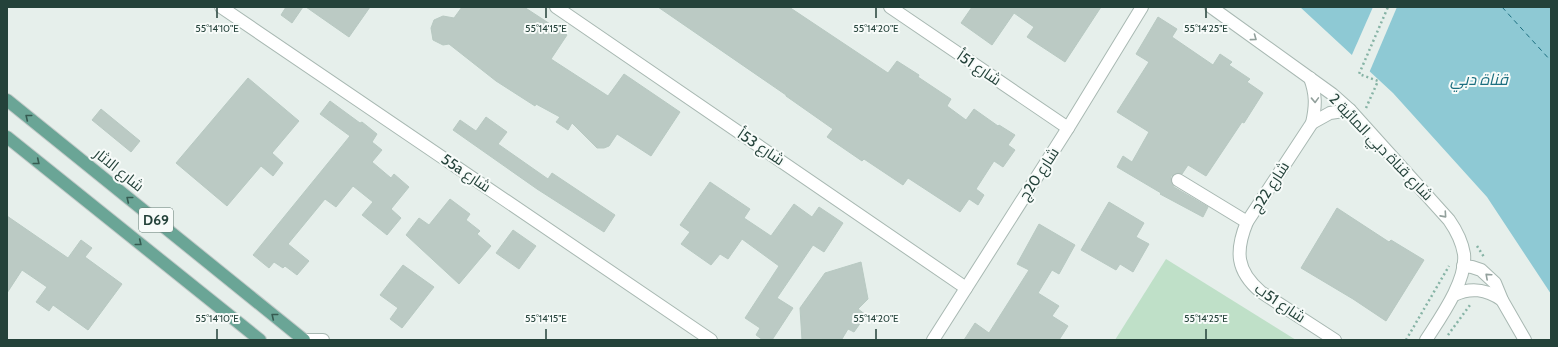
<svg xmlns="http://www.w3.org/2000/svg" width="1558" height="347" font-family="Cabin,Cairo,sans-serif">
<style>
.green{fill:#bfe0c8}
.water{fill:#8ec9d4}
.pier{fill:#e6efeb}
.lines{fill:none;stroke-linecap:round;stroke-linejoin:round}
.ferry{stroke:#1c6f80;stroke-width:1;stroke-dasharray:5 4;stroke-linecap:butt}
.building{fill:#bbcac4;stroke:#b8c9c2}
.minor-casing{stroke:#a8b8b2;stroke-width:14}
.major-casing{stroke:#c2cac8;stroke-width:14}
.path{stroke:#86b3a5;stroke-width:2.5;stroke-dasharray:2 3;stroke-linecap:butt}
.minor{stroke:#fff;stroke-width:12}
.major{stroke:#6aa596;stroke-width:12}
.oneway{stroke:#92a09c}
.oneway2{stroke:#365b51}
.ticks{fill:none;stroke:#24423a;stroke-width:1.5}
.labels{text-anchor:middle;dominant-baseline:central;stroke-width:4;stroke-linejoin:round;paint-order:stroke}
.shield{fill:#f7fbf9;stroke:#637a73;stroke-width:1}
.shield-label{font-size:14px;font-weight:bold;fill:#24423a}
.street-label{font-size:15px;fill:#24423a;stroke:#f7fbf9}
.water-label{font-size:16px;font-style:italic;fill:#1c6f80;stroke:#f7fbf9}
.ticks-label{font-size:10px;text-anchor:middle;fill:#24423a;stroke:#f7fbf9;stroke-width:4;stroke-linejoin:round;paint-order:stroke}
</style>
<rect width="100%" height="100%" fill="#e6efeb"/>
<!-- green -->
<path class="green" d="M1166 259 1296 340H1115Z"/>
<!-- water -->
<path class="water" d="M1300 7H1551V294L1487 197 1393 93Z"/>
<!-- pier -->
<path class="pier" d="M1373 7H1397L1369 73 1351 57Z"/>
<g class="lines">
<!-- ferry -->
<path class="ferry" d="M1502 7 1551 61"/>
</g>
<!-- building -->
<g class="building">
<path d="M286 7H303L292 23 281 15Z"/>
<path d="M306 7H370L349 37Z"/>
<path d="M462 7H524L567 35 551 59 608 96 624 74 680 112 651 156 617 134 609 146 604 148H597L572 123 568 130 556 122 560 117 536 104 535 106 496 81 449 44 443 45 433 40 431 28 434 20 443 16 454 18Z"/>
<path d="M658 7H789L888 73 897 61 919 75 918 77 951 99 947 106 966 120 974 109 998 126 999 125 1015 135 1008 145 1015 150 1003 167 994 161 976 189 984 195 978 205 969 199 960 212 908 178 903 185 864 159 862 161 827 137 833 129 786 96V95Z"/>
<path d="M972 7H1101L1065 62 1027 37 1034 27 1014 13 992 45 961 23Z"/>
<path d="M1158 17 1177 29 1172 37 1213 65 1220 54 1232 62 1229 65 1250 79 1247 82 1263 93 1244 123 1242 122 1206 176 1188 165 1182 174 1178 173 1171 176V180L1174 187 1208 207 1203 217 1160 194 1161 193 1117 167 1123 156 1132 162 1149 132 1117 112 1149 62 1136 54Z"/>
<path d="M248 78 299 121 272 153 283 163 273 176 261 166 227 206 176 163Z"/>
<path d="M330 101 360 123 362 122 377 134 372 142 382 150 372 162 391 178 394 174 409 187 391 209 401 218 387 235 362 215 373 202 353 186 336 207 325 199 288 244 309 261 297 275 285 266 283 268 274 262 269 268 253 255 350 136 320 114Z"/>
<path d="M101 109 140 141 131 152 92 120Z"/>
<path d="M486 117 507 132 498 144 548 179 552 173 615 215 604 232 537 189 453 130 460 120 476 131Z"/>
<path d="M710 182 750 209 744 218 771 236 794 204 812 217 819 207 843 223 824 252 813 245 777 298 793 308 772 340H763L756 335 760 328 745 318 779 266 742 239 728 259 720 254 711 265 681 244 690 232 680 225Z"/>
<path d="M450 199 470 214 466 220 480 231 477 234 491 246 459 284 406 235 419 218 429 225Z"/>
<path d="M1109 202 1144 223 1136 237 1149 244 1133 272 1120 264 1116 270 1081 250Z"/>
<path d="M1337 208 1389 242 1391 240 1424 260 1386 321 1353 299 1301 268Z"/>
<path d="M7 216 68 258 81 240 92 248 85 257 122 284 88 330 53 305 49 311 36 302 47 287 22 270 7 293Z"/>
<path d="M1039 224 1075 245 1059 274 1052 270 1038 293 1059 306 1052 316 1068 326 1059 340H964L975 323 989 333 1029 270 1017 264Z"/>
<path d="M513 230 536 246 519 269 496 253Z"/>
<path d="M861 262 868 299 858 309 866 315 854 332 848 329 842 339 802 340 800 308 825 273Z"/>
<path d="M403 265 434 287 402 328 390 319 398 308 380 295Z"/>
</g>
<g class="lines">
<!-- minor casing -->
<g class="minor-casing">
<g id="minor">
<path d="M221 7 711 340"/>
<path d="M556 7 966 288"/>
<path d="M890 7 1068 128"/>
<path d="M1211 7 1332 94 1350 110 1449 220C1456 230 1462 242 1464 254 1467 281 1440 318 1426 340"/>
<path d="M1310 78C1316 94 1316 106 1312 123L1247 222C1235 251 1236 271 1261 292L1335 340"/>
<path d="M1312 123 1330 113 1350 110"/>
<path d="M1178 180 1247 222"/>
<path d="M1463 266 1472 267 1481 270 1495 283 1502 300 1525 340"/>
<path d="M1454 295C1471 287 1486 289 1502 300"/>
<path d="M304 340H323"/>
<path d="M933 340 1068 128 1142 7"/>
</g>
</g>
<!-- major casing -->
<g class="major-casing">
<g id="major">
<path d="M7 100 304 340"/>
<path d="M7 137 260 340"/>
</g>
</g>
<!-- path -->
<g class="path">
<path d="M1366 108 1378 81 1359 74 1388 7"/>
<path d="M1477 246 1484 257"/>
<path d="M1448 335 1470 305"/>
<path d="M1406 340 1449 266"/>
</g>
<!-- minor -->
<use href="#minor" class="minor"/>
<!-- major -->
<use href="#major" class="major"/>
</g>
<!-- one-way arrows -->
<defs><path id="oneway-chevron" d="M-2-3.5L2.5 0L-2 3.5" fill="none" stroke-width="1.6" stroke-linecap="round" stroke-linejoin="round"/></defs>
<g class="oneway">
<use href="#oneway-chevron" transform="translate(1254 38) rotate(36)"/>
<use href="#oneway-chevron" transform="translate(1315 100) rotate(88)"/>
<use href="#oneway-chevron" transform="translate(1444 215) rotate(48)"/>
<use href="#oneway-chevron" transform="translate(1488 276) rotate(-138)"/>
</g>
<g class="oneway2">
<use href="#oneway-chevron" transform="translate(28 117) rotate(-141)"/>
<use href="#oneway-chevron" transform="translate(37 162) rotate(39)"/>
<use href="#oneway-chevron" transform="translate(129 199) rotate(-141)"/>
<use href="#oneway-chevron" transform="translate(139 243) rotate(39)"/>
<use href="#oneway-chevron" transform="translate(274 316) rotate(-141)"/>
</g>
<!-- ticks -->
<path class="ticks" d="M217 8V18M546 8V18M876 8V18M1206 8V18M217 329V339M546 329V339M876 329V339M1206 329V339"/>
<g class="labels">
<!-- shield labels -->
<rect class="shield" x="139" y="208" width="34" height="24" rx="3"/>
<g class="shield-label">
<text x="156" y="220">D69</text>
</g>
<!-- street labels -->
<g class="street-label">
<text transform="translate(979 68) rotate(34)">شارع 51أ</text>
<text transform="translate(761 147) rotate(34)">شارع 53أ</text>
<text transform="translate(1381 147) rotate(46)">شارع قناة دبي المائية 2</text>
<text transform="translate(119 170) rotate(39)">شارع الاثار</text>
<text transform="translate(466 173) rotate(34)">55a شارع</text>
<text transform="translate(1039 174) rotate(-57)">شارع 20ج</text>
<text transform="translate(1270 187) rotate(-57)">شارع 22ج</text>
<text transform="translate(1280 303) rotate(34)">شارع 51ب</text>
</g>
<!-- water labels -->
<g class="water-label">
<text x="1479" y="79">قناة دبي</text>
</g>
</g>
<g class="ticks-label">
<text x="217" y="32">55°14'10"E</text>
<text x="546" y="32">55°14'15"E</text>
<text x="876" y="32">55°14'20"E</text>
<text x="1206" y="32">55°14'25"E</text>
<text x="217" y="322">55°14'10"E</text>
<text x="546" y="322">55°14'15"E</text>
<text x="876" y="322">55°14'20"E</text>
<text x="1206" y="322">55°14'25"E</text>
</g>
<!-- border -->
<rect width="1558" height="347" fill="none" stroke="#24423a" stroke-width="16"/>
</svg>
